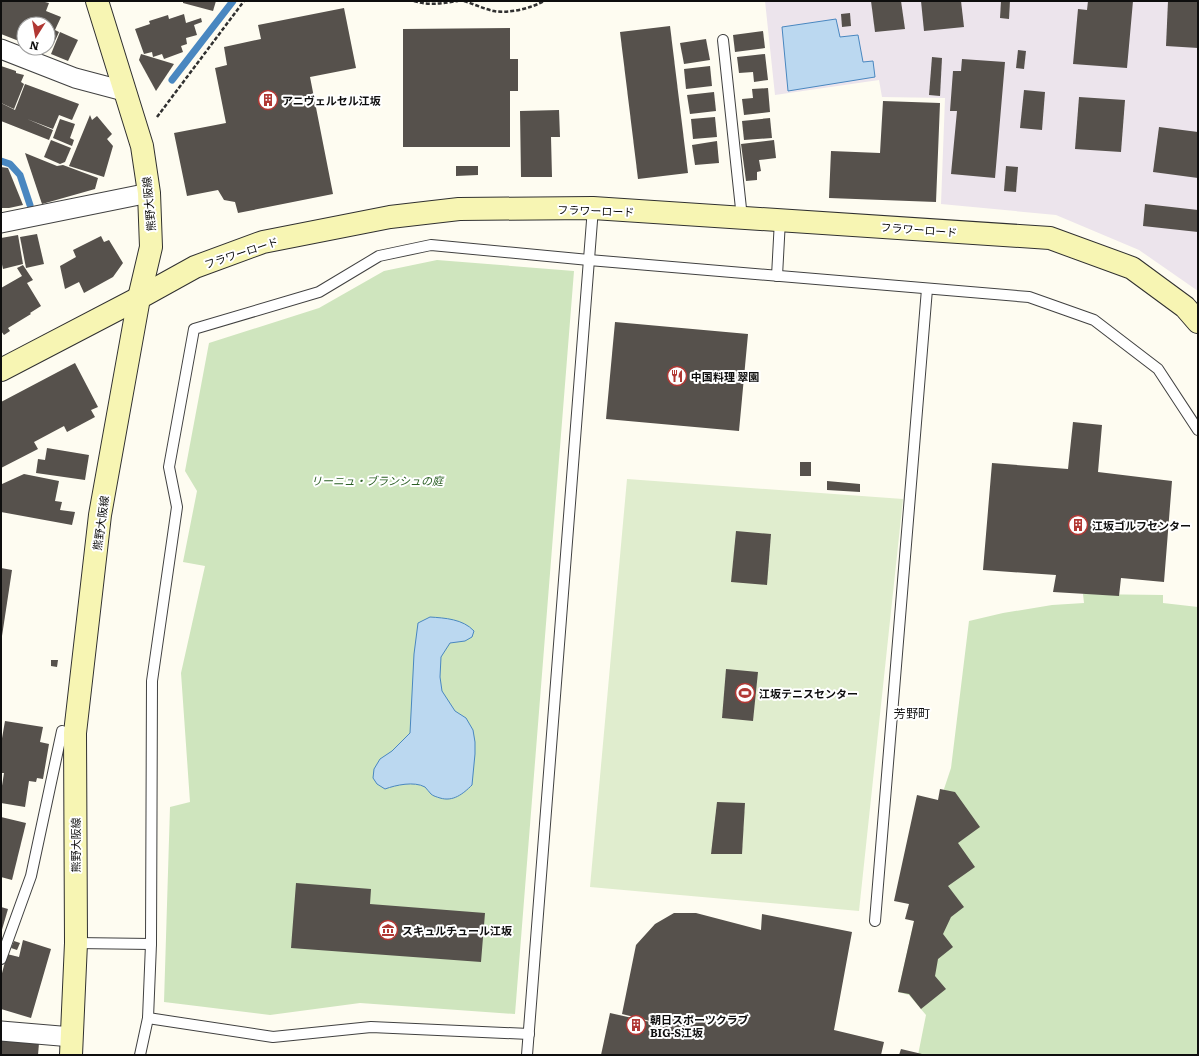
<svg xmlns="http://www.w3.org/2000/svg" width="1199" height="1056" font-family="Literata,'Noto Sans JP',serif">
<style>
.industrial{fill:#ece4ec}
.green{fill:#cfe5be}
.pitch{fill:#e0edce}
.water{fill:#bbd8f0;stroke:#4987c0}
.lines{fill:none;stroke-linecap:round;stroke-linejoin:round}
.stream{stroke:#4987c0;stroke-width:7}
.building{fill:#56514c}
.lane-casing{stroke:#414141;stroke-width:12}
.street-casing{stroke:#414141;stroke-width:21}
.secondary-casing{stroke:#303030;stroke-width:24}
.path{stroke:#303030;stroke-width:2.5;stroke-dasharray:4 2;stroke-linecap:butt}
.lane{stroke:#fff;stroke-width:10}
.street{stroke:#fff;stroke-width:19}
.secondary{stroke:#f7f5b3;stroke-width:22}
.labels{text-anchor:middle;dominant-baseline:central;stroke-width:4;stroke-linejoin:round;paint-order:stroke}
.poi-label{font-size:11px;font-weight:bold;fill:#0e0e0e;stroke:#fff;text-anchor:start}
.street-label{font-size:11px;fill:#0e0e0e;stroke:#fff}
.park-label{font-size:11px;font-style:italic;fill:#2c6025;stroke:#fff}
.neighbourhood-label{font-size:12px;fill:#0e0e0e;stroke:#fff}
</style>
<rect width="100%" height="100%" fill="#fefcf1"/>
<!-- industrial -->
<path class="industrial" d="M765 1H1198V291L1139 250 1056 215 941 204 945 98 882 97 879 80 775 95Z"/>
<!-- green -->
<g class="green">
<path d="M437 260 574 271 515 1014 360 1003 270 1015 164 1002 170 807 190 802 181 673 205 566 183 562 197 491 185 471 209 343 319 308 384 271Z"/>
<path d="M1083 594 1163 595V603L1198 607V1055H918L926 1015 909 995 898 992 944 789 951 768 969 621 1003 613 1052 605 1084 603Z"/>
</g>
<!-- pitch -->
<path class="pitch" d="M627 479 903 499 859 911 590 887Z"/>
<!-- water -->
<g class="water">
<path d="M836 19 840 37 858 35 863 62 873 61 875 77 788 91 782 27Z"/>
<path d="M430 617C445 618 463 619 474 631L472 637 465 641 450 643 441 657 440 677 442 691 455 711 466 718 473 730 475 742V754L472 785C463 794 453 802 440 798 437 797 433 796 431 794 429 792 427 789 425 787 414 781 396 785 385 789L377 784 373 778 374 769 380 759 392 751 410 733 414 654 418 623Z"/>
</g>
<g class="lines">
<!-- stream -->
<g class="stream">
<path d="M172 80 233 1"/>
<path d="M1 161 10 164 20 175 30 205"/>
</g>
</g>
<!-- building -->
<g class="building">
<path d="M1 1H41L49 3 46 11 61 17 55 30 59 32 54 43 48 41V24H24V43L1 34Z"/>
<path d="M183 1H216L213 11 183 3Z"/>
<path d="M871 1H901L905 29 875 32Z"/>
<path d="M921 1H961L964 27 924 31Z"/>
<path d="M1001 1H1010L1009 19 1000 18Z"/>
<path d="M1088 1H1133L1127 68 1073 64 1078 9 1087 10Z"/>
<path d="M1168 1H1198V48L1166 46Z"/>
<path d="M344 8 356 68 310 77 333 194 238 213 235 202 224 200 218 190 187 196 174 133 226 123 215 68 227 65 224 47 261 39 258 25Z"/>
<path d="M850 13 851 26 842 27 841 14Z"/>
<path d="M184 14 186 23 201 18 202 22 194 25 197 35 186 38 187 44 181 46 183 52 164 59 162 54 153 57 152 52 144 54 135 29 150 24 149 21 168 15 169 19Z"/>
<path d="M670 26 688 173 638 179 620 32Z"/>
<path d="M510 28V59H518V91H510V147H403V29Z"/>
<path d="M763 31 765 48 735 52 733 35Z"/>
<path d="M60 32 78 40 68 61 51 54Z"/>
<path d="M706 39 710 60 684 64 680 43Z"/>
<path d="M1018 50 1026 51 1024 69 1016 68Z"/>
<path d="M141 54 174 64 156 91 139 60Z"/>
<path d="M765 54 768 80 754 82 753 72 739 73 737 57Z"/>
<path d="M932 57 942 58 940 96 929 95Z"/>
<path d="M962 59 1005 62 995 178 951 174 957 111H950L953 71H961Z"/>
<path d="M1 66 16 71V73L24 75 21 82 24 84 14 109 1 103Z"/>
<path d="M710 66 712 86 686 89 684 69Z"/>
<path d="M25 84 79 104 72 120 59 115 53 129 27 119 53 130 49 140 1 121V103L15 110Z"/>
<path d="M768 88 770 112 744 115 742 99 753 98 752 89Z"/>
<path d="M1024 90 1045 92 1042 130 1020 128Z"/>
<path d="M714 92 716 111 690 114 687 95Z"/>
<path d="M1079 97 1125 100 1121 152 1075 149Z"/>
<path d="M883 101 940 103 936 202 829 198 831 151 880 153Z"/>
<path d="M559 110 560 137H551L552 177H521L520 111Z"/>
<path d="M90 115 92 120 97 116 112 134 107 139 113 146 104 177 69 166Z"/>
<path d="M715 117 717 137 693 139 691 119Z"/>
<path d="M770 118 772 138 744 140 742 121Z"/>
<path d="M60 119 75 124 70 138 74 140 72 146 53 138Z"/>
<path d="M1159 127 1198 132V178L1153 172Z"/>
<path d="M51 140 71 148 65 162 60 164 44 157Z"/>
<path d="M774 140 776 158 759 160 761 171 757 172V180L746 181 741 144Z"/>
<path d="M717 141 719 163 695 165 692 145Z"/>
<path d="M25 153 57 166 63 165 98 178 95 189 42 204Z"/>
<path d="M456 166H478V175L456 176Z"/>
<path d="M1006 166 1018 167 1016 192 1004 191Z"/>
<path d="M1 167 8 168 23 205 9 208H1Z"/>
<path d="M1145 204 1198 210V232L1143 226Z"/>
<path d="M37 234 44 264 26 268 20 237Z"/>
<path d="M18 235 23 264 3 269 1 260V238Z"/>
<path d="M101 236 104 242 109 240 123 263 113 277 84 293 79 282 65 289 60 266 76 257 73 250Z"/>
<path d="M23 265 33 280 27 283 41 306 30 313 31 314 8 328 10 331 4 335 1 331V288L22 276 17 268Z"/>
<path d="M615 322 748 334 739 431 606 419Z"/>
<path d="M75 363 98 407 91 410 95 417 67 432 64 426 34 442 38 449 1 468V402Z"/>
<path d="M1073 422 1102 425 1098 472 1172 481 1164 582 1121 578 1119 596 1053 592 1056 575 983 570 992 463 1068 469Z"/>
<path d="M47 448 89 455 85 480 36 473 38 459 45 460Z"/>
<rect x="800" y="462" width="11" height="14"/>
<path d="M24 474 59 481 55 501 62 502 60 510 75 512 72 525 1 512 2 484Z"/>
<path d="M827 481 860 484V492L827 490Z"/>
<path d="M736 531 771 534 767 585 731 582Z"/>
<path d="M1 568 12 570 2 636H1Z"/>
<path d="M51 660H58L57 667 51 666Z"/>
<path d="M726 669 758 672 753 721 722 718Z"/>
<path d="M5 721 43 727 40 742 49 744 43 779 37 778 36 782 29 781 25 807 1 803V792L4 773H1V744Z"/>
<path d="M940 789 955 792 980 827 958 843 975 867 948 886 964 907 951 917 943 934 953 947 938 959 935 976 946 989 921 1009 909 994 898 992 914 921 905 919 909 904 894 901 917 795 938 800Z"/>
<path d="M717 802 745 803 742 854H711Z"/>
<path d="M1 817 26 823 12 880 1 877Z"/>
<path d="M296 883 371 889 370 904 485 913 481 962 291 948Z"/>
<path d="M1 907 8 909 1 933Z"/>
<path d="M674 913H696L761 930 762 914 852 932 834 1030 884 1042 881 1055H601L610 1013 686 1030 622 1014 636 945 655 924Z"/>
<path d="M23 940 51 949 31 1018 1 1009V977L7 954 19 957Z"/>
<path d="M14 941 20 943 17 950 11 948Z"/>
<path d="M1 1040 39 1043 38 1055H1Z"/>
<path d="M901 1049 922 1054 921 1055H899Z"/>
</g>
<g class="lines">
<!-- lane casing -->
<g class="lane-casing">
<g id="lane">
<path d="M723 40 742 218"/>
<path d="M777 276 780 220"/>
<path d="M875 921 927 289"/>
<path d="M76 943 151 944"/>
<path d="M1 959 31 876 62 731"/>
<path d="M148 1018 273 1037 371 1027 529 1034"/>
<path d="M140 1055 148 1018 151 944 152 681 177 507 169 467 194 329 319 292 379 256 431 245 589 260 1029 297 1094 320 1158 369 1198 430"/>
<path d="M527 1055 593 208"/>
</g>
</g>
<!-- street casing -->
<g class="street-casing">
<g id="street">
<path d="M1 49 75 78 124 91"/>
<path d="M1 223 149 193"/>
<path d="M1 1031 72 1037"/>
</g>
</g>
<!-- secondary casing -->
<g class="secondary-casing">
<g id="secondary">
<path d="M1 370 139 298 195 267 263 242 390 217 459 209 593 208 1050 238 1132 268 1185 307 1198 322"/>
<path d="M71 1055 76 943 75 733 100 515 139 298 151 247 149 193 142 146 97 1"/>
</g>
</g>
<!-- path -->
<g class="path">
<path d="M414 1C429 6 443 3 458 1"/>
<path d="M464 1C474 4 484 9 494 11 508 14 532 8 544 1"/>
<path d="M157 117 244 1"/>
</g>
<!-- lane -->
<use href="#lane" class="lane"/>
<!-- street -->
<use href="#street" class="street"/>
<!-- secondary -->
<use href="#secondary" class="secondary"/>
</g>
<!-- icons -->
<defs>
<g id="building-ring" transform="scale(1)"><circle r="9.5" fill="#fff" stroke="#b13834" stroke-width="1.5"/><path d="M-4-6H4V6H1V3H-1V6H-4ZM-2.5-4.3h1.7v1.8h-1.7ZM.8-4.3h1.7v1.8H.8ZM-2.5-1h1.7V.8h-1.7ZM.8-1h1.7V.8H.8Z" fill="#b13834"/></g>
<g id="restaurant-ring" transform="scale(1)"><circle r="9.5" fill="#fff" stroke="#b13834" stroke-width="1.5"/><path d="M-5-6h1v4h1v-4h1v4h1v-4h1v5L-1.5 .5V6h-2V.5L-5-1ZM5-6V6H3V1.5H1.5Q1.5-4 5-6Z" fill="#b13834"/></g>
<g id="stadium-ring" transform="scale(1)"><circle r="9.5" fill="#fff" stroke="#b13834" stroke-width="1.5"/><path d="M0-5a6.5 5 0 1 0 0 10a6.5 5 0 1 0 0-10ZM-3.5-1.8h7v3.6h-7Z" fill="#b13834"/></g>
<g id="museum-ring" transform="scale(1)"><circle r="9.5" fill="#fff" stroke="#b13834" stroke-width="1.5"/><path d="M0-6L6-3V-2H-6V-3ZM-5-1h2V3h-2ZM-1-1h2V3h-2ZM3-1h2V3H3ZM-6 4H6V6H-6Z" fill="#b13834"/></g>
</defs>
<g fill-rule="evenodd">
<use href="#building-ring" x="268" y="100"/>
<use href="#restaurant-ring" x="677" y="376"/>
<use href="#building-ring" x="1078" y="525"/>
<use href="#stadium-ring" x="745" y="693"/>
<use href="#museum-ring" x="388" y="930"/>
<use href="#building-ring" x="636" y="1025"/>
</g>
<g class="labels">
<!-- poi labels -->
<g class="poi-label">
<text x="282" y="100">アニヴェルセル江坂</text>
<text x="691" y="376">中国料理 翠園</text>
<text x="1092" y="525">江坂ゴルフセンター</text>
<text x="759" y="693">江坂テニスセンター</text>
<text x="402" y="930">スキュルチュール江坂</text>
<text x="650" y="1019">朝日スポーツクラブ<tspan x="650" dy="13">BIG-S江坂</tspan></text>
</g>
<!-- street labels -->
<g class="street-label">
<text transform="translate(148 204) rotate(-95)">熊野大阪線</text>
<text transform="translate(596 210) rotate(2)">フラワーロード</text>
<text transform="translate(919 229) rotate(4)">フラワーロード</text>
<text transform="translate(241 252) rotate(-18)">フラワーロード</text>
<text transform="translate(100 523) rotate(-82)">熊野大阪線</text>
<text transform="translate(75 845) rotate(-90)">熊野大阪線</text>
</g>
<!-- park labels -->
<g class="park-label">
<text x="377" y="480">リーニュ・ブランシュの庭</text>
</g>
<!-- neighbourhood labels -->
<g class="neighbourhood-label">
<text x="912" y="713">芳野町</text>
</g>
</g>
<!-- border -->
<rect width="1199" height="1056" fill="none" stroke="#0e0e0e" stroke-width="4"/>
<!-- north arrow -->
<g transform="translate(36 36) rotate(191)"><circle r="19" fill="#ffffff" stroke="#9f9f9f"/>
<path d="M0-3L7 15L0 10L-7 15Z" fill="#b13834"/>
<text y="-6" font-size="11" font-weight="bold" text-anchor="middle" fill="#0e0e0e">N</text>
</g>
</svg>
